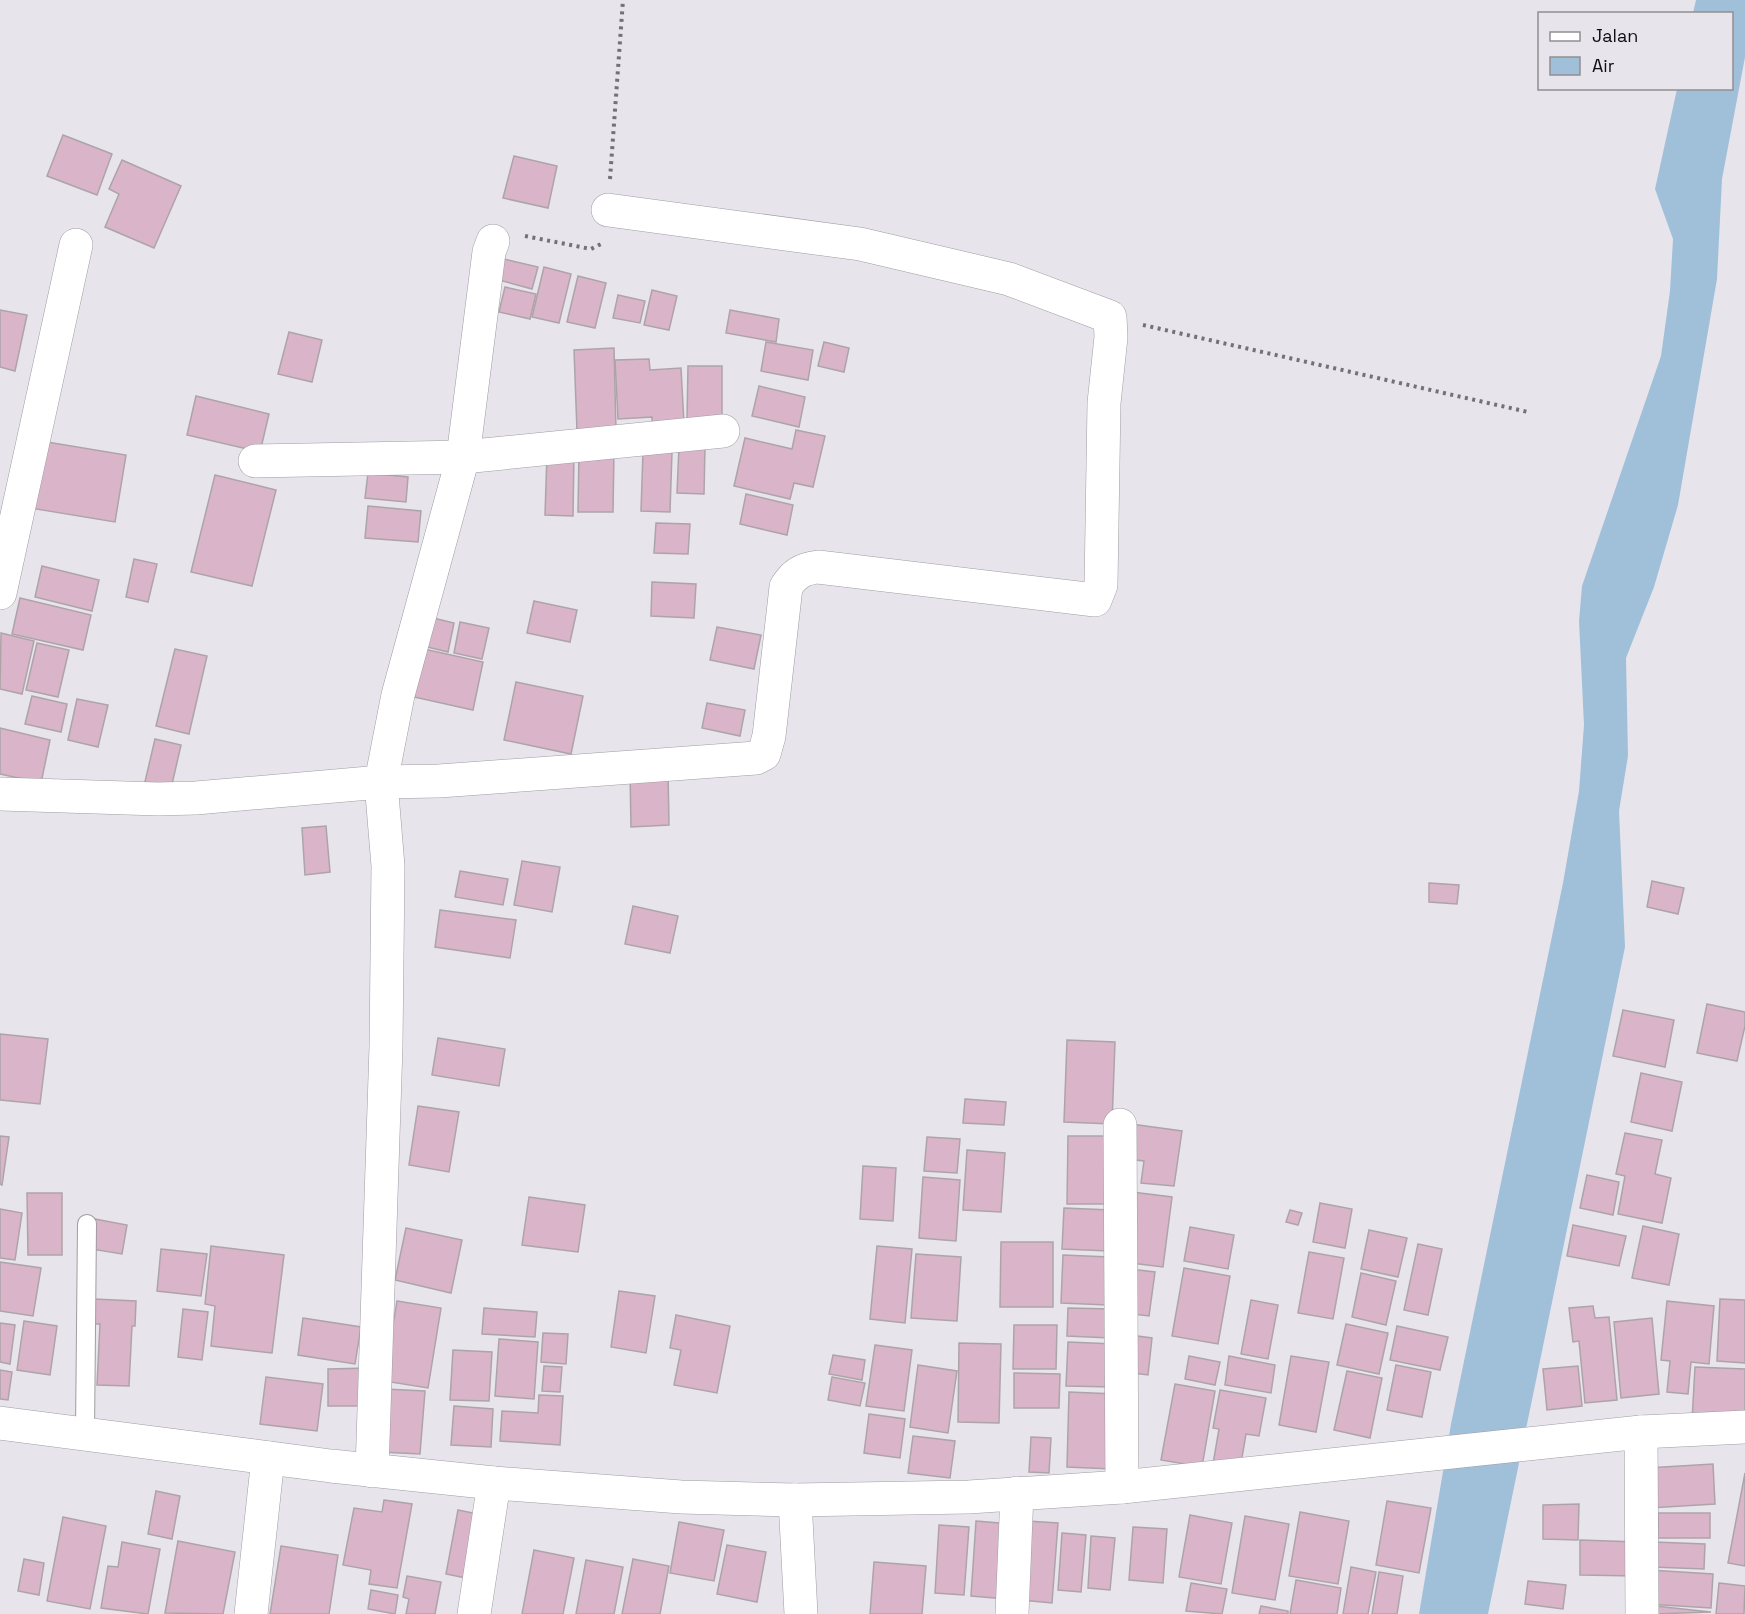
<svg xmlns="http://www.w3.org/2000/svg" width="1745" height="1614" font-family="'Space Grotesk',sans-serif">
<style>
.water{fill:#a0c0da}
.building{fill:#dab4c9;stroke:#ada4a9;stroke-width:1.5}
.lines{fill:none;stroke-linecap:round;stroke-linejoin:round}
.lane-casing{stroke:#a09ca3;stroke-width:20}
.street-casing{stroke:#a09ca3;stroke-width:34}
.secondary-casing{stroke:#a09ca3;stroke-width:34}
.path{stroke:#747176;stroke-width:4;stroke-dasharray:3 4.5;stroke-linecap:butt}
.lane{stroke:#fff;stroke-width:18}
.street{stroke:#fff;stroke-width:33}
.secondary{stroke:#fff;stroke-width:33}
</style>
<rect width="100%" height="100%" fill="#e8e4eb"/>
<!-- water -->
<path class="water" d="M1696 0H1745V57L1722 179 1717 279 1678 505 1654 587 1626 658 1628 756 1619 811 1625 947 1488 1614H1419L1451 1424 1563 883 1579 791 1584 725 1579 621 1582 586 1661 356 1670 291 1673 239 1655 189 1677 89 1732 88V14L1693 13Z"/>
<!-- building -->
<g class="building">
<path d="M63 135 112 154 97 195 47 176Z"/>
<path d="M514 156 557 166 548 208 503 198Z"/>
<path d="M122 160 181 186 154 248 105 227 119 194 109 189Z"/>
<path d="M504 259 538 267 532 289 499 280Z"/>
<path d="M544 267 571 274 559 323 532 317Z"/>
<path d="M578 276 606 283 595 328 567 322Z"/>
<path d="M505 287 536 294 530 319 499 312Z"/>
<path d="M652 290 677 296 669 330 644 325Z"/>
<path d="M618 295 645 301 640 323 613 318Z"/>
<path d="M0 310 27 315 15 371 0 367Z"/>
<path d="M730 310 779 319 776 342 726 333Z"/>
<path d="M289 332 322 340 312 382 278 374Z"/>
<path d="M766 342 813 350 808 380 761 371Z"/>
<path d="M824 342 849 348 844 372 818 366Z"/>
<path d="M614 348 616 430 577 431 574 350Z"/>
<path d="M649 359 650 370 681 368 684 424 652 426V417L618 419 615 360Z"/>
<path d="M688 366H722V420L687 421Z"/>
<path d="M759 386 805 397 799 427 752 416Z"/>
<path d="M196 396 269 414 260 452 187 435Z"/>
<path d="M796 430 825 436 813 487 794 483 790 499 734 486 745 438 792 449Z"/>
<path d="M41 441 126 455 115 522 30 508Z"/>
<path d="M679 446 705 447 704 494 677 493Z"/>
<path d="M579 450H614L613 512H578Z"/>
<path d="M643 451 672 452 670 512 641 511Z"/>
<path d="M547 454H574L573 516 545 515Z"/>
<path d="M368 473 408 477 406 502 365 498Z"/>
<path d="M215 475 276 490 252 586 191 572Z"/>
<path d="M746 494 793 505 787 535 740 524Z"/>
<path d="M368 506 421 511 418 542 365 538Z"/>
<path d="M656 523 690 524 688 554 654 553Z"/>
<path d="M134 559 157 564 148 602 126 597Z"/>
<path d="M42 566 99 580 92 611 35 597Z"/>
<path d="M652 582 696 584 694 618 651 616Z"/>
<path d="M20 598 91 615 83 650 12 634Z"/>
<path d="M534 601 577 610 570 642 527 633Z"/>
<path d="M425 616 454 623 448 652 419 645Z"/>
<path d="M460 622 489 628 482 659 454 653Z"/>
<path d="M717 627 761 635 754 669 710 660Z"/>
<path d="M1 633 34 641 22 694 0 689Z"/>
<path d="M37 643 69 650 58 697 26 690Z"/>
<path d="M415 647 483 662 473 710 405 695Z"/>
<path d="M175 649 207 656 189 734 156 726Z"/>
<path d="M516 682 583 696 571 754 504 740Z"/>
<path d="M32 696 67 704 61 732 25 724Z"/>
<path d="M77 699 108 705 98 747 68 740Z"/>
<path d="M707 703 745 710 740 736 702 728Z"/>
<path d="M0 728 50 740 41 783 0 774Z"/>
<path d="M155 739 181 745 170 793 144 786Z"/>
<path d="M668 770 669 825 631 827 630 771Z"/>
<path d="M326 826 330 872 305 875 302 828Z"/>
<path d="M522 861 560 867 552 912 514 905Z"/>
<path d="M460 871 508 879 503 905 455 897Z"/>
<path d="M1652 881 1684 888 1678 914 1647 907Z"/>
<path d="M1429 883 1459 885 1457 904 1429 902Z"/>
<path d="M633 906 678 916 670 953 625 944Z"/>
<path d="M440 910 516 920 510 958 435 947Z"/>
<path d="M1707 1004 1745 1012V1026L1737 1061 1697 1053Z"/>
<path d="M1623 1010 1674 1020 1665 1067 1613 1056Z"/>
<path d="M0 1034 48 1039 40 1104 0 1100Z"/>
<path d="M438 1038 505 1049 499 1086 432 1075Z"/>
<path d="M1067 1040 1115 1042 1112 1124 1064 1122Z"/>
<path d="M1641 1073 1682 1082 1672 1131 1631 1122Z"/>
<path d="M965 1099 1006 1102 1004 1125 963 1123Z"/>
<path d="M418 1106 459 1112 449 1172 409 1165Z"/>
<path d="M1131 1124 1182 1131 1174 1186 1141 1183 1144 1161 1127 1159Z"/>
<path d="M1625 1133 1662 1140 1655 1174 1671 1178 1662 1223 1618 1214 1625 1176 1616 1174Z"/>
<path d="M0 1136 9 1137 2 1185 0 1184Z"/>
<path d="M1068 1136H1107V1204H1067Z"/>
<path d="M927 1137 960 1139 957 1173 924 1171Z"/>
<path d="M967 1150 1005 1153 1001 1212 963 1210Z"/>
<path d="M863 1166 896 1168 893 1221 860 1219Z"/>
<path d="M1587 1175 1619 1182 1613 1215 1580 1208Z"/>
<path d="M923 1177 960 1180 956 1241 919 1238Z"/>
<path d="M1132 1192 1172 1197 1163 1267 1123 1262Z"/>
<path d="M27 1193H62V1255H28Z"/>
<path d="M529 1197 585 1205 578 1252 522 1245Z"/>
<path d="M1320 1203 1352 1209 1345 1248 1313 1242Z"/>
<path d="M1064 1208 1111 1210 1109 1251 1062 1249Z"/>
<path d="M0 1209 22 1213 15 1260 0 1258Z"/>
<path d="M1290 1210 1302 1213 1298 1225 1286 1222Z"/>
<path d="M95 1219 127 1225 122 1254 91 1249Z"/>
<path d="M1573 1225 1626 1236 1619 1266 1567 1256Z"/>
<path d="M1643 1226 1679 1234 1669 1285 1632 1278Z"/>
<path d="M1190 1227 1234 1235 1228 1269 1184 1261Z"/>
<path d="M406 1228 462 1240 451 1293 395 1280Z"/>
<path d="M1369 1230 1407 1238 1398 1277 1361 1269Z"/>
<path d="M1001 1242H1053V1307H1000Z"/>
<path d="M1418 1244 1442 1249 1428 1315 1404 1310Z"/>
<path d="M211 1246 284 1255 272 1353 211 1346 215 1306 205 1304Z"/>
<path d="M877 1246 912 1249 905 1323 870 1319Z"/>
<path d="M161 1249 207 1254 201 1296 157 1291Z"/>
<path d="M1309 1252 1344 1258 1333 1319 1298 1313Z"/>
<path d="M916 1254 961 1257 957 1321 911 1318Z"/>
<path d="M1063 1255 1109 1257 1107 1305 1061 1303Z"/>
<path d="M0 1262 41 1268 33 1316 0 1311Z"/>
<path d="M1184 1268 1230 1276 1218 1344 1172 1336Z"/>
<path d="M1130 1269 1155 1272 1149 1316 1125 1313Z"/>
<path d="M1361 1273 1396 1281 1386 1325 1352 1317Z"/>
<path d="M619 1291 655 1296 646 1353 611 1347Z"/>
<path d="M94 1299 136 1301 135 1326H132L129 1386 97 1385 100 1324H93Z"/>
<path d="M1720 1299 1745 1300V1363L1717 1361Z"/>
<path d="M1251 1300 1278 1305 1268 1359 1241 1354Z"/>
<path d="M397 1301 441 1308 428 1388 384 1381Z"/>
<path d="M1667 1301 1714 1306 1709 1364 1691 1362 1688 1394 1667 1392 1670 1361 1661 1360Z"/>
<path d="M1593 1306 1595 1318 1609 1317 1617 1400 1585 1403 1579 1341 1573 1342 1569 1308Z"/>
<path d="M484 1308 537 1312 535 1337 482 1334Z"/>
<path d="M1068 1308 1111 1309 1110 1338 1067 1336Z"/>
<path d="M183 1309 208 1312 202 1360 178 1357Z"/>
<path d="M676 1315 730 1326 717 1393 674 1385 681 1350 670 1348Z"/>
<path d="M303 1318 361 1327 355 1364 298 1355Z"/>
<path d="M1652 1318 1659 1394 1621 1398 1614 1322Z"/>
<path d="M24 1321 57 1326 50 1375 17 1370Z"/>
<path d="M0 1323 15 1325 10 1364 0 1362Z"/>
<path d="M1346 1324 1388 1333 1379 1374 1337 1365Z"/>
<path d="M1014 1325H1057L1056 1369H1013Z"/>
<path d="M1397 1326 1448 1337 1440 1370 1390 1360Z"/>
<path d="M543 1333 568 1334 566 1364 541 1362Z"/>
<path d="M1130 1335 1152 1338 1148 1375 1126 1372Z"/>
<path d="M499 1339 538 1342 534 1399 495 1396Z"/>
<path d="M1068 1342 1114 1344 1113 1387 1066 1386Z"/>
<path d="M959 1343 1001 1344 999 1423 958 1422Z"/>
<path d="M875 1345 912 1350 904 1411 866 1406Z"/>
<path d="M453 1350 492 1352 489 1401 450 1400Z"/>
<path d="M833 1355 865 1360 862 1380 829 1374Z"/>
<path d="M1189 1356 1220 1362 1215 1385 1185 1379Z"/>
<path d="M1229 1356 1275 1365 1271 1393 1225 1385Z"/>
<path d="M1291 1356 1329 1362 1316 1432 1279 1425Z"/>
<path d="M918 1365 957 1371 948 1433 910 1427Z"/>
<path d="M1396 1365 1431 1372 1422 1417 1387 1410Z"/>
<path d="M544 1366 562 1367 560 1392 542 1391Z"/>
<path d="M1578 1366 1582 1406 1547 1410 1543 1369Z"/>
<path d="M1695 1367 1745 1369V1423L1692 1421Z"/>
<path d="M368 1368V1406H328V1369Z"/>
<path d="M0 1370 12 1372 8 1400 0 1399Z"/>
<path d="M1347 1371 1382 1378 1370 1438 1334 1430Z"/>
<path d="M1014 1373 1060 1374 1059 1408H1014Z"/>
<path d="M266 1377 323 1384 317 1431 260 1424Z"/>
<path d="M832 1377 865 1383 860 1406 828 1400Z"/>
<path d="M1175 1384 1215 1391 1202 1467 1161 1460Z"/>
<path d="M385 1389 425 1391 420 1454 381 1452Z"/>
<path d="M1220 1390 1266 1398 1259 1436 1246 1434 1240 1469 1213 1464 1219 1429 1213 1428Z"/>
<path d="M1069 1392 1115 1394 1112 1469 1067 1467Z"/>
<path d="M539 1395 563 1396 560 1445 500 1441 502 1411 538 1413Z"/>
<path d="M454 1406 493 1409 491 1447 451 1445Z"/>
<path d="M869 1414 905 1419 900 1458 864 1453Z"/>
<path d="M913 1436 955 1441 950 1478 908 1473Z"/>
<path d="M1031 1437 1051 1438 1049 1473 1029 1472Z"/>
<path d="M1713 1464 1715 1504 1649 1508 1647 1468Z"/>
<path d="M1745 1473V1566L1728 1563Z"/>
<path d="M156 1491 180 1496 172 1539 148 1534Z"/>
<path d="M384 1500 412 1504 397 1588 369 1584 371 1570 343 1565 354 1508 382 1512Z"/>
<path d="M1387 1501 1431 1508 1419 1573 1376 1565Z"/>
<path d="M1579 1504 1578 1540 1543 1539V1505Z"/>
<path d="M458 1510 483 1515 471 1579 446 1574Z"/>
<path d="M1300 1512 1349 1521 1338 1584 1289 1576Z"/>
<rect x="1658" y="1513" width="52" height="25"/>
<path d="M1190 1515 1232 1523 1221 1584 1179 1577Z"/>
<path d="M1245 1516 1289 1524 1275 1600 1232 1593Z"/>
<path d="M63 1517 106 1526 90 1609 47 1601Z"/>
<path d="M976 1521 1011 1524 1006 1599 971 1596Z"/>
<path d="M1027 1521 1058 1523 1052 1603 1021 1600Z"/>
<path d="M679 1522 724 1530 714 1581 670 1573Z"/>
<path d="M939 1525 969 1527 964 1595 935 1593Z"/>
<path d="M1133 1527 1167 1529 1163 1583 1129 1580Z"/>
<path d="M1062 1533 1086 1535 1081 1592 1058 1590Z"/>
<path d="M1091 1536 1115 1538 1110 1590 1088 1588Z"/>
<path d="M1580 1540 1638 1542 1636 1576 1580 1575Z"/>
<path d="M178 1541 235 1552 223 1614 165 1613Z"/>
<path d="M122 1542 160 1549 148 1614 101 1608 108 1566 118 1567Z"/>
<path d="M1654 1542 1705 1544 1704 1569 1652 1567Z"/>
<path d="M727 1545 766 1552 757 1602 717 1594Z"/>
<path d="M281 1546 338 1555 329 1614H270Z"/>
<path d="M534 1550 574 1558 563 1614H522Z"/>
<path d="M24 1559 44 1563 39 1595 18 1591Z"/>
<path d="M633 1559 669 1566 660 1614H622Z"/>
<path d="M586 1560 623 1567 614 1614H576Z"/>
<path d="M874 1562 926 1566 922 1614H870Z"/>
<path d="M1351 1567 1376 1572 1368 1614H1343Z"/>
<path d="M1649 1570 1713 1574 1711 1608 1647 1604Z"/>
<path d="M1379 1572 1403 1576 1397 1614H1372Z"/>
<path d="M407 1576 441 1582 435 1614H406L409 1599 403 1597Z"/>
<path d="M1296 1580 1341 1588 1337 1614H1290Z"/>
<path d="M1528 1581 1566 1585 1563 1609 1525 1604Z"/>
<path d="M1191 1583 1227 1589 1222 1614 1186 1611Z"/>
<path d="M1719 1583 1745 1586 1744 1614H1716Z"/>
<path d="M371 1590 398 1595 395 1614 368 1609Z"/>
<path d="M1261 1606 1288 1611V1614H1259Z"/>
<path d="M1655 1606 1711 1612 1654 1614Z"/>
</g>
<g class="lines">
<!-- lane casing -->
<g class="lane-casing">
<path id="lane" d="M85 1433 87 1224"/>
</g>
<!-- street casing -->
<g class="street-casing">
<g id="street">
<path d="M255 461 463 457 723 431"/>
<path d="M0 593 76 245"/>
<path d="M0 794 158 799 196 798 381 782 439 781 756 758 764 754 769 736 786 587C794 574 802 569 818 567L1095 600 1101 585 1104 403 1111 337 1110 317 1009 279 860 244 608 210"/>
<path d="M1120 1125 1122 1487"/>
<path d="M1641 1432 1642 1614"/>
<path d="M372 1471 386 1046 388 866 381 782 398 695 463 457 489 252 493 241"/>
<path d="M795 1500 801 1614"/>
<path d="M251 1614 268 1458"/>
<path d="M474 1614 494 1483"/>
<path d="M1012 1614 1017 1493"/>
</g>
</g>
<!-- secondary casing -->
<g class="secondary-casing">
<path id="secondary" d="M0 1423 331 1466 494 1483 681 1497 795 1500 969 1497 1122 1487 1641 1432 1745 1427"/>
</g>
<!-- path -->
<g class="path">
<path d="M610 179 623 0"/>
<path d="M525 236 591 249 603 243"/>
<path d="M1143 325 1528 412"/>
</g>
<!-- lane -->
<use href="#lane" class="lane"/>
<!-- street -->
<use href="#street" class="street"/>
<!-- secondary -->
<use href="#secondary" class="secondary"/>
</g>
<!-- legend -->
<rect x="1538" y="12" width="195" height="78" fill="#e8e4eb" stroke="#918e93" stroke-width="1.5"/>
<rect x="1550" y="32" width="30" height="9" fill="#ffffff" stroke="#918e93" stroke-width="1.5"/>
<text x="1592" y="42" font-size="18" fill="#0f0e10">Jalan</text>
<rect x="1550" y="57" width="30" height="18" fill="#a0c0da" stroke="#918e93" stroke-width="1.5"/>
<text x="1592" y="72" font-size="18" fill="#0f0e10">Air</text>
</svg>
